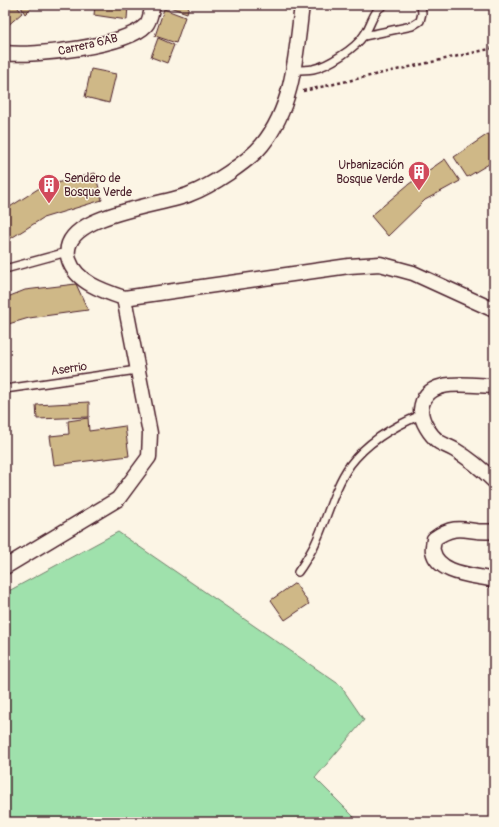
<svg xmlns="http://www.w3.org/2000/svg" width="499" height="827" font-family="Pangolin,sans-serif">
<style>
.green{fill:#9fe1ac;stroke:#74806c}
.building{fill:#cfb887;stroke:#4a1f2b}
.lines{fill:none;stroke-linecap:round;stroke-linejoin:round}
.service-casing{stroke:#4a1f2b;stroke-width:10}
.minor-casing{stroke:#4a1f2b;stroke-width:17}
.path{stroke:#4a1f2b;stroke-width:2.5;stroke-dasharray:3 3;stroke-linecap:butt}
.service{stroke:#fcf5e5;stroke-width:7}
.minor{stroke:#fcf5e5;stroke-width:14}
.labels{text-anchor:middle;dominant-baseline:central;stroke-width:3;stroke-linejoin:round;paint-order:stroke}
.street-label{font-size:12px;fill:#4a1f2b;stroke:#fcf5e5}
.poi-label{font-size:12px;fill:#4a1f2b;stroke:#fcf5e5;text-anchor:end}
</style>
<rect width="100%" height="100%" fill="#fcf5e5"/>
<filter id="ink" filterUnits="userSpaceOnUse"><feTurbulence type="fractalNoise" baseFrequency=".025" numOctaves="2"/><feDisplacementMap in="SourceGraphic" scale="8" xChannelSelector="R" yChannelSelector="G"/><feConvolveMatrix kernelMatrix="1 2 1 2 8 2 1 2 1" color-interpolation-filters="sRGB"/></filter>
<g filter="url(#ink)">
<!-- green -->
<path class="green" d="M118 532 340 685 364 720 315 778 359 822H5V593Z"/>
<!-- building -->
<g class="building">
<path d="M5 5H16L22 13 5 28Z"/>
<path d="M20 5H34L25 14Z"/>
<path d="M95 5H128L127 20 94 15Z"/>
<path d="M164 5H189L187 13Z"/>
<path d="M164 9 185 17 176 43 155 36Z"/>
<path d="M158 38 174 45 167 63 151 57Z"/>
<path d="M91 69 116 74 109 103 85 97Z"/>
<path d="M494 132V161L467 177 454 157 488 134Z"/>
<path d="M445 159 460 181 425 200 388 236 371 216 409 184Z"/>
<path d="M95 173 102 200 43 218 5 242V210L41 187Z"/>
<path d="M76 284 88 310 29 318 5 325V298L25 290Z"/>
<path d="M89 402V417L37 419 36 405Z"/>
<path d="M88 418 89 431 125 426 129 456 54 465 50 436 69 434 68 421Z"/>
<path d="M295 583 309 604 285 620 271 600Z"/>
</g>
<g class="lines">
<!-- service casing -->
<g class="service-casing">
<g id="service">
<path d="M364 36 412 26 420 21 422 13 421 5"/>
<path d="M294 70C300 70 307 70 313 69 328 66 356 48 364 35 371 26 373 10 384 5"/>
<path d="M5 269 67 252"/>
<path d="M5 389 137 370"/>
<path d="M298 572C304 564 309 555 314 546 327 520 333 489 350 465 368 441 394 426 421 415"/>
</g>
</g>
<!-- minor casing -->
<g class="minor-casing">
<g id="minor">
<path d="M302 5C296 53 294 106 262 145 248 162 211 186 190 194 164 206 54 214 69 260 76 282 103 291 124 298L349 266 380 264 413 273 494 310"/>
<path d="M5 53C33 57 127 46 146 25 150 21 151 11 153 5"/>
<path d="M494 386C471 386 424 375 421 410 421 421 430 435 439 442 444 445 450 447 455 450 470 459 482 469 494 481"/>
<path d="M494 531C469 535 460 520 434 539 434 542 432 548 433 551 438 575 476 575 494 580"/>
<path d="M5 567 118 499 149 457 150 433 124 298"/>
</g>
</g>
<!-- path -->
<path class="path" d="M303 91 494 48"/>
<!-- service -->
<use href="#service" class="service"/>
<!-- minor -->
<use href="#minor" class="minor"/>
</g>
</g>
<!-- icons -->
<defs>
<g id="building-pin" transform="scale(1.15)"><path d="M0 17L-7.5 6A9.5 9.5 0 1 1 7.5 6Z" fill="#d1495b" stroke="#fcf5e5"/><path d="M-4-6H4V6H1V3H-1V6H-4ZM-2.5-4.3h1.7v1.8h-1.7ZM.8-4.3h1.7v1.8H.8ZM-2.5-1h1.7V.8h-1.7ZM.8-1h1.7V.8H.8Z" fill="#fff"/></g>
</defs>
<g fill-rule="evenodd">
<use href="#building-pin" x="419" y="172"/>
<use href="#building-pin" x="49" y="185"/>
</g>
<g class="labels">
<!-- street labels -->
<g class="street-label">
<text transform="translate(88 45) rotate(-13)">Carrera 6AB</text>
<text transform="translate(69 369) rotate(-8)">Aserrio</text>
</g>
<!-- poi labels -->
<g class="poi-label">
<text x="404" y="165">Urbanización<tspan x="404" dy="14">Bosque Verde</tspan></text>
<text x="64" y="178" text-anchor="start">Sendero de<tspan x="64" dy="14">Bosque Verde</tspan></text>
</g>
</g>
<!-- margin -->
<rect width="499" height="827" fill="none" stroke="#fcf5e5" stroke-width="20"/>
<rect x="10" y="10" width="479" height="807" fill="none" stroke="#4a1f2b" stroke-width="1.5" filter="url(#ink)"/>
</svg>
